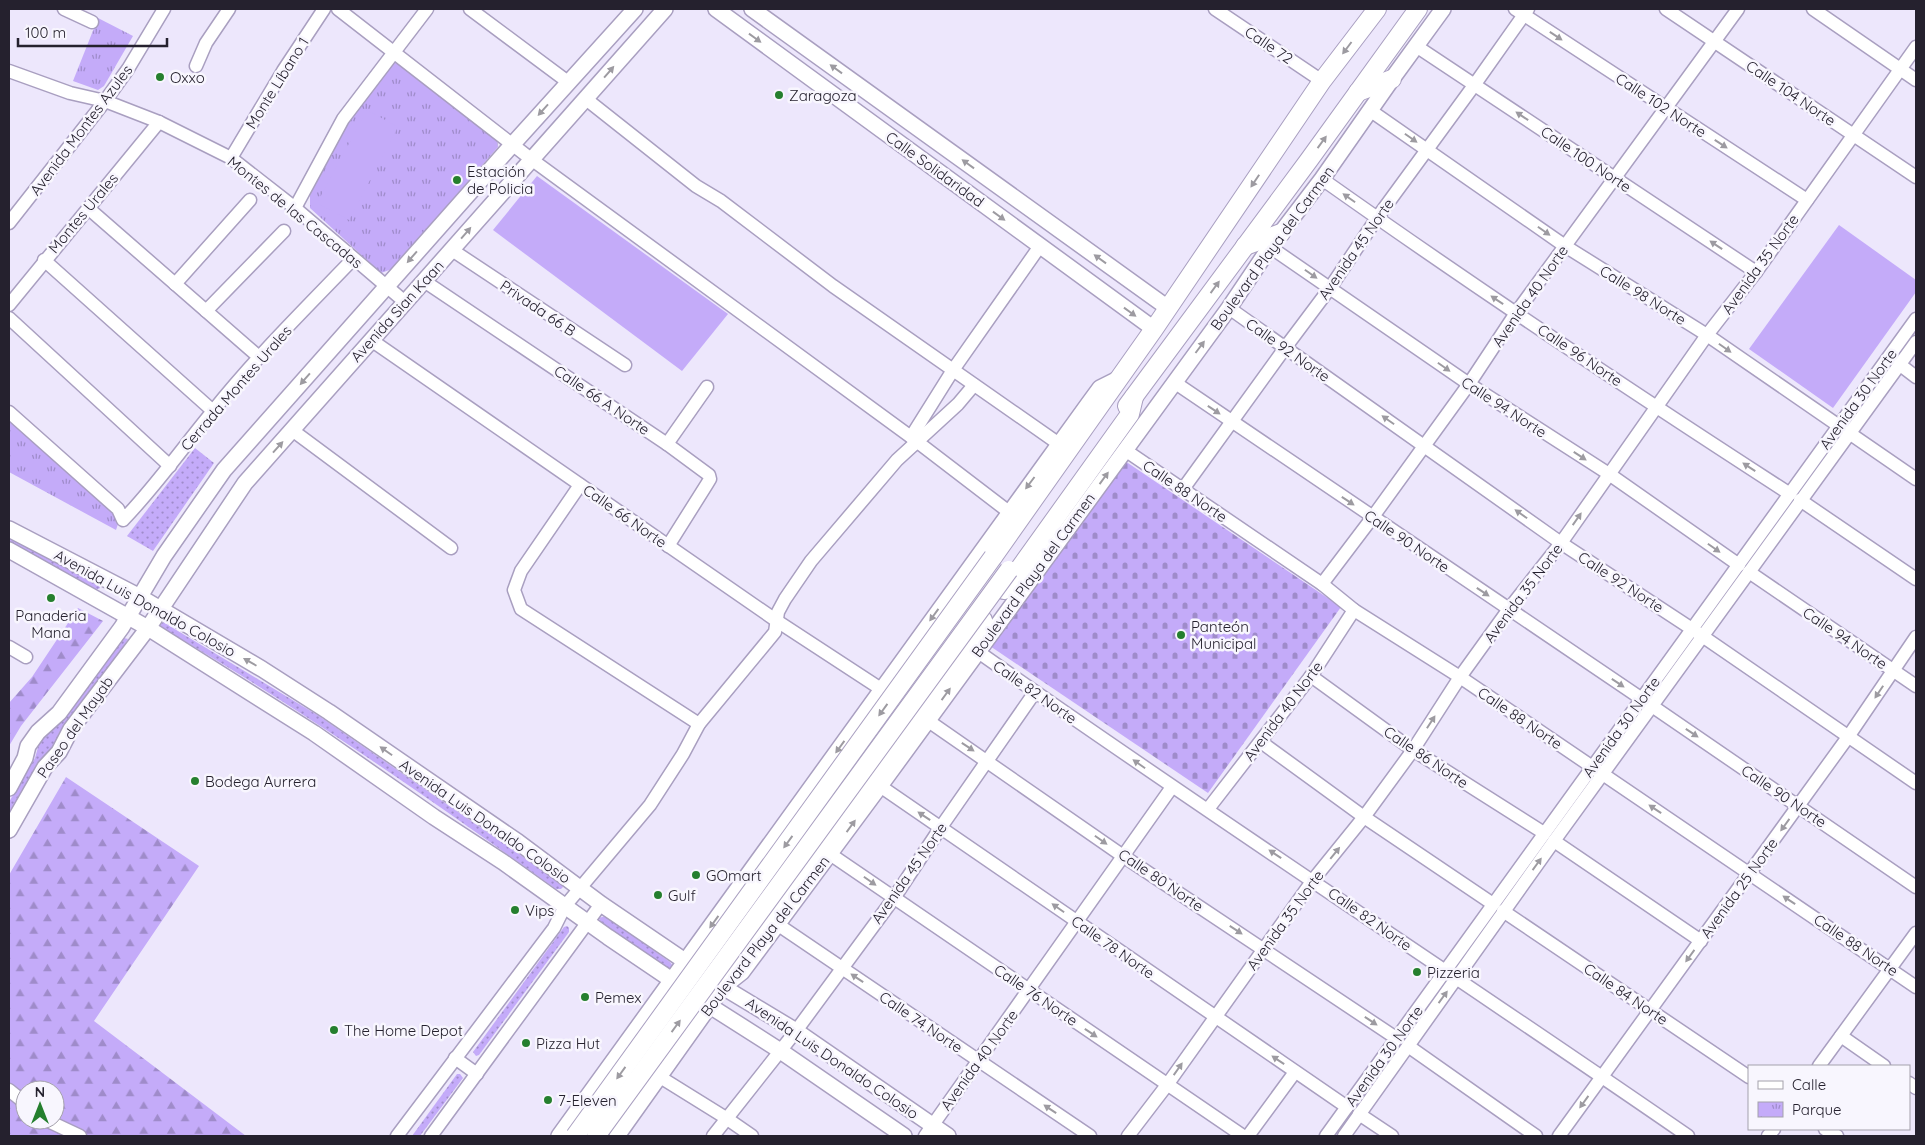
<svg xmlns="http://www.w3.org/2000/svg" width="1925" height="1145" font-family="Quicksand,sans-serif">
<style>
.grass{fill:url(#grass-dots)}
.forest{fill:url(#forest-firs);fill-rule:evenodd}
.cemetery{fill:url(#cemetery-stones)}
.park{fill:url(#park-tufts)}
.pitch{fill:#c4abf9}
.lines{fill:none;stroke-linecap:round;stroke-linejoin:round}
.minor-casing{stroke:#a99fc0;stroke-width:15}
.major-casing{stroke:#a99fc0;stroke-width:18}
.highway-casing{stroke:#a99fc0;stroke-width:20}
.minor{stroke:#fff;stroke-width:12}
.major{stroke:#fff;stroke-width:15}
.highway{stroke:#fff;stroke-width:18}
.highway-bridge-casing{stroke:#a99fc0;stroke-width:20;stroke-linecap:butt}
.highway-bridge{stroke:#fff;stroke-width:18}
.oneway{fill:#9d9ba1}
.poi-dot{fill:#257f2e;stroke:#f8f6fe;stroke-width:2}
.labels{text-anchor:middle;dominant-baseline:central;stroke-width:5;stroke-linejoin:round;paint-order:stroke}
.street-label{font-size:15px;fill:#25212e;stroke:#f8f6fe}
.poi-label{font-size:15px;fill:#25212e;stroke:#f8f6fe;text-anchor:start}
</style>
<defs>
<pattern id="grass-dots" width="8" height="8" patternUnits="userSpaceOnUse" patternTransform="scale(1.25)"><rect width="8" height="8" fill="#c4abf9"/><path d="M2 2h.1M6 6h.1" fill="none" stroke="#9f8bca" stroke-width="1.8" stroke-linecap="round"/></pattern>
<pattern id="forest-firs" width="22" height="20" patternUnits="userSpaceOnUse" patternTransform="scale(1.25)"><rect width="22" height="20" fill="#c4abf9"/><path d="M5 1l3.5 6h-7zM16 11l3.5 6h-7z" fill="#9f8bca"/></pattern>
<pattern id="cemetery-stones" width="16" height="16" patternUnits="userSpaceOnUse" patternTransform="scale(1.25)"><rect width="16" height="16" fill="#c4abf9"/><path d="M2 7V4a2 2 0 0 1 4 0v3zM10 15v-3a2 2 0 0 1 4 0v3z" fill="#9f8bca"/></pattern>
<pattern id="park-tufts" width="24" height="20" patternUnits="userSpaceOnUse" patternTransform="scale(1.25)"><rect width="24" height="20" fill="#c4abf9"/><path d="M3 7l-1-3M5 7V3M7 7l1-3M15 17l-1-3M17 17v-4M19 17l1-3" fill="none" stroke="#9f8bca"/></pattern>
</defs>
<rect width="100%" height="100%" fill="#ede7fc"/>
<!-- grass -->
<g class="grass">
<path d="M195 448 214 463 153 551 127 536Z"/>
<path d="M9 536 99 584 100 588 96 590 9 543Z"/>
<path d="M163 622 319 716 561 883 563 887 561 889H556C428 798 299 707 162 628L160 625Z"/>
<path d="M124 638 128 639 123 647 59 733 54 748 37 766 9 813V802L35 758 40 740 46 733 52 729 65 718Z"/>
<path d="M605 916 670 962 673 966 670 969 666 968 600 922 599 918Z"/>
<path d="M567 926 569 928V932L479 1055 476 1056 473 1052 564 927Z"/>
<path d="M457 1074H460L463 1078 420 1136H412Z"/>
</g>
<!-- forest -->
<g class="forest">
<path d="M78 608 103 621 21 726 9 746V703L32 677Z"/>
<path d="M66 777 199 866 94 1021 246 1136H9V875ZM25 1090H55V1120H25Z"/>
</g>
<!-- cemetery -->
<path class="cemetery" d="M1122 459 1341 607 1208 793 987 644Z"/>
<!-- park -->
<g class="park">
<path d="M98 18 133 36 104 86 98 90 73 81Z"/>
<path d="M395 63 401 64 497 139 498 147 392 269 381 273 310 208V195L348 122 389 66Z"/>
<path d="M9 418 111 506 118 524 116 530 9 472Z"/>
</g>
<!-- pitch -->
<g class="pitch">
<path d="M367 110 398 127 349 220 317 203Z"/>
<path d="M537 176 728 314 682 371 493 230Z"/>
<path d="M1839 225 1916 280V292L1833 408 1749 349Z"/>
</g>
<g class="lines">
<!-- minor casing -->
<g class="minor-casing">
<g id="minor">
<path d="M64 9 92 22"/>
<path d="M338 9 531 159 911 437 1009 512"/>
<path d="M470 9 568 82"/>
<path d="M1215 9 1322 81"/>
<path d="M1515 9 1807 200"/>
<path d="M1666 9 1916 177"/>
<path d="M1813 9 1916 80"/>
<path d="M1416 46 1756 272"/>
<path d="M196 66 206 43 229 9"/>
<path d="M9 71 70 93 105 101 159 122 231 158 295 208 405 302"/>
<path d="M586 99 696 186 721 201 833 286 1059 444"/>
<path d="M1371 111 1565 246 1707 335 1916 479"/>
<path d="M231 158 283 71 324 9"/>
<path d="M1322 179C1476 288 1632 392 1790 494"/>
<path d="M88 208 259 357"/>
<path d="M295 208 343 119 427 9"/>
<path d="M9 223 105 101 128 69 164 9"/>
<path d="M1270 247 1469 384 1609 474 1739 565"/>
<path d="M452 250 625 365"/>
<path d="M44 260 213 411"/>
<path d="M424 281 667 444 709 475 710 479 707 484 668 546"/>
<path d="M175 284 250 200"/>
<path d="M9 305 159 122"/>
<path d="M1229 308 1561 543 1692 629 1916 783"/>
<path d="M206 311 284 231"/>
<path d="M9 318 170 466"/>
<path d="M371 340 777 621 881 689"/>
<path d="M1899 364 1916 377"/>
<path d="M1174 382 1642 699"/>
<path d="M9 412 118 509 123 520C156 486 183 447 213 411 256 357 305 309 353 259"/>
<path d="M292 430 451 548"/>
<path d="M911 437 953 370 1040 246"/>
<path d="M667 444 707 387"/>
<path d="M1125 450 1322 584 1354 610 1460 677 1916 987"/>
<path d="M580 485 521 571 514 590 521 609 699 724"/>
<path d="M1183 489 1285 348 1330 288 1377 218 1475 84 1528 9"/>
<path d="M1800 500 1916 579"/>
<path d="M1749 572 1916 686"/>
<path d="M1322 584 1372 518 1469 384 1516 313 1738 9"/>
<path d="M9 647 26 657"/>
<path d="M977 651C1212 817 1452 973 1688 1136"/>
<path d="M1311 676 1413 750 1544 833"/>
<path d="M1652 706 1916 887"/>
<path d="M927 720 1123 856 1396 1038"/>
<path d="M1261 742 1364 817 1493 904"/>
<path d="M880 786 1347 1107"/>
<path d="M1208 809 1311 676 1354 610"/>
<path d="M1554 841 1701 941"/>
<path d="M830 854 1243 1136"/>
<path d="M1503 911 1749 1077"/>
<path d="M777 924 1090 1136"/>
<path d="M1841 1036 1884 1066"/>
<path d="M1408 1046 1536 1136"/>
<path d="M455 1058 477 1074"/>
<path d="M1819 1066 1916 933"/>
<path d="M660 1077 726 1118 752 1136"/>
<path d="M1909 1083 1916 1088"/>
<path d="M9 1090 25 1103"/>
<path d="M1359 1114 1392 1136"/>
<path d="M46 1120 80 1136"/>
<path d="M1825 1129 1837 1136"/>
<path d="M397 1136 554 928 565 906 650 805 683 754 699 724 775 632 778 612 785 599 811 561 897 460 958 404 974 385"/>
<path d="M431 1136 601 904"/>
<path d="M713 1136 796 1031 894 898 941 827 1035 692"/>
<path d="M925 1136 1172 787"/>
<path d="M1128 1136 1167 1085 1313 880 1364 817 1413 750 1460 677 1509 609 1561 543 1707 335 1756 272 1916 47"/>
<path d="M1248 1136 1295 1072"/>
<path d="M1326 1136 1916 319"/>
<path d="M1344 1136 1554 841 1916 342"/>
<path d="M1559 1136 1848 737 1916 637"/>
<path d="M1768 1136 1774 1129"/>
</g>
</g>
<!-- major casing -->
<g class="major-casing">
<g id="major">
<path d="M716 9 1154 329"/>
<path d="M752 9 1168 308"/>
<path d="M9 529 140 597 262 669 329 712 518 842 601 904 723 987 796 1031 948 1136"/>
<path d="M9 550 148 628 314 733 434 817 503 862 608 937 710 1006 779 1050 904 1136"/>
<path d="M9 788 25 758 28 746 38 732 59 713 122 627 164 556 224 470 512 145 635 9"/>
<path d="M9 830 45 767 59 752 71 729 148 628 245 483 665 9"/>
<path d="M559 1136 1089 403 1100 388 1118 379"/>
<path d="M617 1136 723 987 742 972 880 786 1229 308 1270 247 1322 179 1392 79 1443 9"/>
</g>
</g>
<!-- highway casing -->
<g class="highway-casing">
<g id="highway">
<path d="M1358 92 1392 79"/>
<path d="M1245 246 1281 233"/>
<path d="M1127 406 1309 160 1418 9"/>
<path d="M993 557 1154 329 1322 81 1377 9"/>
<path d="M1004 590 1130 414 1134 397"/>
<path d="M723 987 731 966 878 768 983 620"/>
</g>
</g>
<!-- minor -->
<use href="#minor" class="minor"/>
<!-- major -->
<use href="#major" class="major"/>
<!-- highway -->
<use href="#highway" class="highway"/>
<!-- highway-bridge casing -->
<g class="highway-bridge-casing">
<g id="highway-bridge">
<path d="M575 1136 993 557"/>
<path d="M596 1136 1009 570"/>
</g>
</g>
<!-- highway-bridge -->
<use href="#highway-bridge" class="highway-bridge"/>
</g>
<!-- one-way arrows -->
<defs><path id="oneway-solid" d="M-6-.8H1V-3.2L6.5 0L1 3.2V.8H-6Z" transform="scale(1.25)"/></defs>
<g class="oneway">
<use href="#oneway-solid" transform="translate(1556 36) rotate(34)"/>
<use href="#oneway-solid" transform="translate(755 38) rotate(36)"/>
<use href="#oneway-solid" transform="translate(1347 48) rotate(127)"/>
<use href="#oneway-solid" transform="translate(836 69) rotate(-144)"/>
<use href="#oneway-solid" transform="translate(609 72) rotate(-49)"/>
<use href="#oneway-solid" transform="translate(543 110) rotate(132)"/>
<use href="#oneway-solid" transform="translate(1522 116) rotate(-146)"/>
<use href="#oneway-solid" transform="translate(1411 138) rotate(35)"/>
<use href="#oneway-solid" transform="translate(1322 142) rotate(-54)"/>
<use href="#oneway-solid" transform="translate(1721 144) rotate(33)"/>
<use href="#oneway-solid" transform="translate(968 164) rotate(-144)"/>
<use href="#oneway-solid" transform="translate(1255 181) rotate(124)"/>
<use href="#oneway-solid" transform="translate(1349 198) rotate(-145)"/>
<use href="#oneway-solid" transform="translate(999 216) rotate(36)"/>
<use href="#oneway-solid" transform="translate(1544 231) rotate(35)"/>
<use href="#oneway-solid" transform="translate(466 233) rotate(-49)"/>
<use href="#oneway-solid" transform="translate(1716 245) rotate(-146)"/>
<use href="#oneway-solid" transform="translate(412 257) rotate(131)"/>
<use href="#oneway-solid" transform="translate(1100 259) rotate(-144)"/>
<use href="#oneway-solid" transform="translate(1311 274) rotate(35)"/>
<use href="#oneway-solid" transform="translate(1215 287) rotate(-54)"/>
<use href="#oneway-solid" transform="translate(1497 300) rotate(-146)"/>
<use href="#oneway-solid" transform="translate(1130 312) rotate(36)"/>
<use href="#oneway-solid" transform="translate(1200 347) rotate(-53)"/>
<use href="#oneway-solid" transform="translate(1725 348) rotate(35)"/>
<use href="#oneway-solid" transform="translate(1444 367) rotate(35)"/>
<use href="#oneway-solid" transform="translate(305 379) rotate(131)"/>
<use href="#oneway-solid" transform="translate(1214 410) rotate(34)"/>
<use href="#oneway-solid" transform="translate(1388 420) rotate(-145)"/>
<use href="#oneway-solid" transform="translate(278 447) rotate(-48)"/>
<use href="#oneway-solid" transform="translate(1580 456) rotate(33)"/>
<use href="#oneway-solid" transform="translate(1749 467) rotate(-147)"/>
<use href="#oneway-solid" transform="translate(1104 478) rotate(-54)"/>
<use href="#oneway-solid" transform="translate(1030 483) rotate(127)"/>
<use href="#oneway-solid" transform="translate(1348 501) rotate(34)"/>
<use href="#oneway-solid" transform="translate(1521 514) rotate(-145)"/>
<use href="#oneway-solid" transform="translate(1577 519) rotate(-55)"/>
<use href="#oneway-solid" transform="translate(1714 548) rotate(35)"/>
<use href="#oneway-solid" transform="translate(1483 592) rotate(34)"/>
<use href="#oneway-solid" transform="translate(934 615) rotate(126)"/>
<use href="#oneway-solid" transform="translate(250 662) rotate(-150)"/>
<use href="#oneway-solid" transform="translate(1618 683) rotate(34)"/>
<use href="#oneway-solid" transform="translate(1879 692) rotate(124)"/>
<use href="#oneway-solid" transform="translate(946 694) rotate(-54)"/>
<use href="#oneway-solid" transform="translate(883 710) rotate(126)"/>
<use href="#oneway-solid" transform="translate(1431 722) rotate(-57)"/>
<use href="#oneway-solid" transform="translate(1692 733) rotate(34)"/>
<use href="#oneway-solid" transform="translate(840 747) rotate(126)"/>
<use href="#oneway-solid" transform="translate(968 747) rotate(34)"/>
<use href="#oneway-solid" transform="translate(386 751) rotate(-145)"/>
<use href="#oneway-solid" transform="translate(1139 764) rotate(-145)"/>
<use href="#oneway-solid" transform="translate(1655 809) rotate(-146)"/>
<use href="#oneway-solid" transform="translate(924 816) rotate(-146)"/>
<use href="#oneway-solid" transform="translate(1785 825) rotate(126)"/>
<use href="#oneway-solid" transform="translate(851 826) rotate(-54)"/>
<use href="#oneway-solid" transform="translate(1101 840) rotate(35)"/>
<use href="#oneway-solid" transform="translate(788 842) rotate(126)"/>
<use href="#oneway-solid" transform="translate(1335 853) rotate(-51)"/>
<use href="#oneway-solid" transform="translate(1275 854) rotate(-146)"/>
<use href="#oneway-solid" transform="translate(1537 864) rotate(-54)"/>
<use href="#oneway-solid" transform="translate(870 881) rotate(35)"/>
<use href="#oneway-solid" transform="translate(1789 900) rotate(-146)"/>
<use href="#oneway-solid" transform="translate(1058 908) rotate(-145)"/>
<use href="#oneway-solid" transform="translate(714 922) rotate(126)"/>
<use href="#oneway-solid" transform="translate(1236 930) rotate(33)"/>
<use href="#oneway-solid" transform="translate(1690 956) rotate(126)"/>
<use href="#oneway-solid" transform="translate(857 978) rotate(-146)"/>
<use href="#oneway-solid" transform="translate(1443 997) rotate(-54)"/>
<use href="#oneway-solid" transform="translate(1371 1021) rotate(34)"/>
<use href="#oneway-solid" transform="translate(676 1026) rotate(-54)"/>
<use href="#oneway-solid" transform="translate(1091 1033) rotate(34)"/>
<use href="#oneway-solid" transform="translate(1278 1060) rotate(-146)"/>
<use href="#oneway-solid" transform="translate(1178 1069) rotate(-55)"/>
<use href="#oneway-solid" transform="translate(621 1073) rotate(126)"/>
<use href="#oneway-solid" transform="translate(1584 1102) rotate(126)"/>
<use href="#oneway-solid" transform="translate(1050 1109) rotate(-146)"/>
</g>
<!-- markers -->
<g class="poi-dot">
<circle cx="160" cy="77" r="5"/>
<circle cx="779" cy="95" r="5"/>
<circle cx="457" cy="180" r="5"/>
<circle cx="51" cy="598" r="5"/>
<circle cx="1181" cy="635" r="5"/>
<circle cx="195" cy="781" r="5"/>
<circle cx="696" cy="875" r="5"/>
<circle cx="658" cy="895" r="5"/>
<circle cx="515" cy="910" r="5"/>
<circle cx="1417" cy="972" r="5"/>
<circle cx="585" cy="997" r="5"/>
<circle cx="334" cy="1030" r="5"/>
<circle cx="526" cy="1043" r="5"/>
<circle cx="548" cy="1100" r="5"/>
</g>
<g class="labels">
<!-- street labels -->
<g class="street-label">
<text transform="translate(1269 45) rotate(34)">Calle 72</text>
<text transform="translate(277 83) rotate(-58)">Monte Líbano 1</text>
<text transform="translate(1791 93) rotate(34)">Calle 104 Norte</text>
<text transform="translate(1661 105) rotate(33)">Calle 102 Norte</text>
<text transform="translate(81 130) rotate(-53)">Avenida Montes Azules</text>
<text transform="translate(1586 159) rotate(34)">Calle 100 Norte</text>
<text transform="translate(935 169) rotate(36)">Calle Solidaridad</text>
<text transform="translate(295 212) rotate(39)">Montes de las Cascadas</text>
<text transform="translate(83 213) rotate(-50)">Montes Urales</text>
<text transform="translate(1272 248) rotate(-54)">Boulevard Playa del Carmen</text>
<text transform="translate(1356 249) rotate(-55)">Avenida 45 Norte</text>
<text transform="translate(1760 264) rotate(-54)">Avenida 35 Norte</text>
<text transform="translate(1643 295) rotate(32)">Calle 98 Norte</text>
<text transform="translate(1530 296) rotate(-55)">Avenida 40 Norte</text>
<text transform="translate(538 308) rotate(34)">Privada 66 B</text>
<text transform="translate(397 311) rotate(-48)">Avenida Sian Kaan</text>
<text transform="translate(1288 350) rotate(35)">Calle 92 Norte</text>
<text transform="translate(1580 355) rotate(34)">Calle 96 Norte</text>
<text transform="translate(236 388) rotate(-49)">Cerrada Montes Urales</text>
<text transform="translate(1858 399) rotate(-54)">Avenida 30 Norte</text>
<text transform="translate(602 400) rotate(34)">Calle 66 A Norte</text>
<text transform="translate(1504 407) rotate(33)">Calle 94 Norte</text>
<text transform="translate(1185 491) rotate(34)">Calle 88 Norte</text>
<text transform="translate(625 516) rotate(35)">Calle 66 Norte</text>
<text transform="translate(1407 541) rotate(34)">Calle 90 Norte</text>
<text transform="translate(1033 575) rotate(-54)">Boulevard Playa del Carmen</text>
<text transform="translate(1621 582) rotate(33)">Calle 92 Norte</text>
<text transform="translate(1523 593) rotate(-53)">Avenida 35 Norte</text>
<text transform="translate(145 603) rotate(29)">Avenida Luis Donaldo Colosio</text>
<text transform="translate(1845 638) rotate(34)">Calle 94 Norte</text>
<text transform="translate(1035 692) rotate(35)">Calle 82 Norte</text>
<text transform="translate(1283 711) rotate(-53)">Avenida 40 Norte</text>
<text transform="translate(1520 718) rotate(34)">Calle 88 Norte</text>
<text transform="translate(75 727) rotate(-55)">Paseo del Mayab</text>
<text transform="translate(1621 727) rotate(-54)">Avenida 30 Norte</text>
<text transform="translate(1426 757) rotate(34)">Calle 86 Norte</text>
<text transform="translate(1784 796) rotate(34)">Calle 90 Norte</text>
<text transform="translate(485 821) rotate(35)">Avenida Luis Donaldo Colosio</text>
<text transform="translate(909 873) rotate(-55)">Avenida 45 Norte</text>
<text transform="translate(1161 880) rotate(34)">Calle 80 Norte</text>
<text transform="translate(1739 888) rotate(-54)">Avenida 25 Norte</text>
<text transform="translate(1370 919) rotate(35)">Calle 82 Norte</text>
<text transform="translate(1285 920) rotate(-54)">Avenida 35 Norte</text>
<text transform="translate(765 936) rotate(-52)">Boulevard Playa del Carmen</text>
<text transform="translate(1856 945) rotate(34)">Calle 88 Norte</text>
<text transform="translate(1113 947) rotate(35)">Calle 78 Norte</text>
<text transform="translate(1626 994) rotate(34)">Calle 84 Norte</text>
<text transform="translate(1036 995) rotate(34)">Calle 76 Norte</text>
<text transform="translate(921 1022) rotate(34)">Calle 74 Norte</text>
<text transform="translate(1384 1056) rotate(-54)">Avenida 30 Norte</text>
<text transform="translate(832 1058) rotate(34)">Avenida Luis Donaldo Colosio</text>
<text transform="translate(979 1060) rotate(-54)">Avenida 40 Norte</text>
</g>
<!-- poi labels -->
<g class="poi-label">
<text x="170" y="77">Oxxo</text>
<text x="789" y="95">Zaragoza</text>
<text x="467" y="171">Estación<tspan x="467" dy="17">de Policia</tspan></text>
<text x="51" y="615" text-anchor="middle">Panaderia<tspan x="51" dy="17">Mana</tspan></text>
<text x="1191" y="626">Panteón<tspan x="1191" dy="17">Municipal</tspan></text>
<text x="205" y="781">Bodega Aurrera</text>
<text x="706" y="875">GOmart</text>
<text x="668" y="895">Gulf</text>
<text x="525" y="910">Vips</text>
<text x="1427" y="972">Pizzeria</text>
<text x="595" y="997">Pemex</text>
<text x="344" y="1030">The Home Depot</text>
<text x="536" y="1043">Pizza Hut</text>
<text x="558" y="1100">7-Eleven</text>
</g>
</g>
<!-- border -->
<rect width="1925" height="1145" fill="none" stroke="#25212e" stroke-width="20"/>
<!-- legend -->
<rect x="1748" y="1065" width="162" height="65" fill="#f8f6fe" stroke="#a4a1ab"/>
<rect x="1758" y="1081" width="25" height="8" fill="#ffffff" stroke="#a4a1ab"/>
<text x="1792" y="1090" font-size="15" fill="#25212e">Calle</text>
<rect x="1758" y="1102" width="25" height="15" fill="url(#park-tufts)" stroke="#a4a1ab"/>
<text x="1792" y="1115" font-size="15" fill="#25212e">Parque</text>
<!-- north arrow -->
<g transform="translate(40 1105)"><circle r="24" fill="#f8f6fe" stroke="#a4a1ab"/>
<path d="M0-4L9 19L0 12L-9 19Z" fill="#257f2e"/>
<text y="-8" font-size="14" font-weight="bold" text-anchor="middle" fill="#25212e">N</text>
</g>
<!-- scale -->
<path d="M18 38v8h149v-8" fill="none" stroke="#25212e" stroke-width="2.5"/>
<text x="25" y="38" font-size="15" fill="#25212e" stroke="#f8f6fe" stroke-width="4" paint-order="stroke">100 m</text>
</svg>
